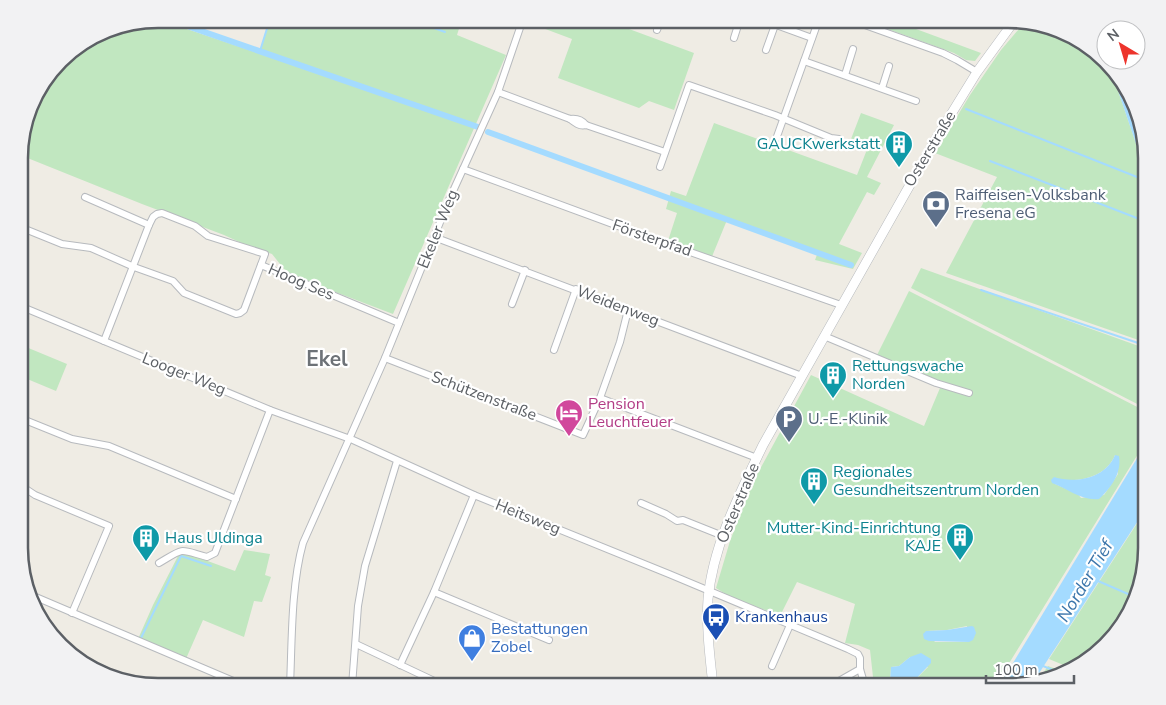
<svg xmlns="http://www.w3.org/2000/svg" width="1166" height="705" font-family="'Nunito Sans',sans-serif">
<style>
.green{fill:#c1e7c0;fill-rule:evenodd}
.water{fill:#a4dbff}
.lines{fill:none;stroke-linecap:round;stroke-linejoin:round}
.stream{stroke:#a4dbff;stroke-width:2}
.canal{stroke:#a4dbff;stroke-width:6}
.minor-casing{stroke:#b7babe;stroke-width:8}
.tertiary-casing{stroke:#b7babe;stroke-width:10}
.minor{stroke:#fff;stroke-width:6}
.tertiary{stroke:#fff;stroke-width:9}
.labels{text-anchor:middle;dominant-baseline:central;stroke-width:4.5;stroke-linejoin:round;paint-order:stroke}
.culture-label{font-size:16px;fill:#0d838f;stroke:#fff;text-anchor:start}
.street-label{font-size:16px;fill:#5c6065;stroke:#fff}
.service-label{font-size:16px;fill:#4e5e75;stroke:#fff;text-anchor:start}
.hotel-label{font-size:16px;fill:#b23c85;stroke:#fff;text-anchor:start}
.transit-label{font-size:16px;fill:#164399;stroke:#fff;text-anchor:start}
.shop-label{font-size:16px;fill:#366cbe;stroke:#fff;text-anchor:start}
.water-label{font-size:18px;font-style:italic;fill:#3c76ab;stroke:#fff}
.district-label{font-size:21px;font-weight:bold;fill:#6d7277;stroke:#fff}
.rim{fill:none;stroke:#5c6065;stroke-width:2.5}
</style>
<rect width="100%" height="100%" fill="#efece4"/>
<!-- green -->
<g class="green">
<path d="M157 19 255 52 260 51 270 19H462L457 35 506 55 393 314 288 274 272 254 248 246 224 235 142 204 20 155V140L33 96 66 53 105 29Z"/>
<path d="M534 19H602L694 53 674 110 649 101 639 108 558 78 572 39 532 24Z"/>
<path d="M860 19H889L981 53 975 61 966 60 954 53Z"/>
<path d="M1024 23 1078 37 1111 70 1147 176V343L946 273 997 177 935 153 970 95 1001 50Z"/>
<path d="M861 113 894 125 867 177 881 183 874 195 867 192 839 244 862 253 853 269 815 260 818 252 727 220 711 259 667 244 677 213 666 209 671 191 686 196 714 123 857 175 868 147 851 139Z"/>
<path d="M921 268 1147 349V409L911 288Z"/>
<path d="M909 291 1071 373 1048 399 1071 373 1147 412V444L1138 454 995 686H909L928 667 910 657 899 666 891 667 890 681 887 686H874L870 650 858 645 845 643 855 604 797 582 780 616 727 595 716 588 730 541 753 482 811 375 924 426 940 388 877 355ZM1115 455 1118 474 1104 495 1081 498 1078 494 1055 484 1054 478C1076 484 1106 478 1115 455ZM967 626 969 642H935L926 631 947 630Z"/>
<path d="M26 347 67 364 56 391 20 376V362Z"/>
<path d="M1147 508V556L1129 617 1078 668 1073 669 1049 659Z"/>
<path d="M244 550 270 554 265 575 271 577 262 602 254 601 244 637 203 620 185 661 138 639 153 605 178 556 183 552 235 571Z"/>
<path d="M1048 666 1064 672 1039 679Z"/>
</g>
<!-- water -->
<g class="water">
<path d="M1111 70 1129 88 1147 148V176Z"/>
<path d="M1147 446V507L1034 681 1017 686H999L1139 455Z"/>
<path d="M1115 455 1119 456C1122 473 1111 488 1099 499 1082 501 1068 489 1052 483L1051 480 1054 477C1076 484 1106 478 1115 455Z"/>
<path d="M972 626 974 627 976 633 973 640 969 642 929 641 924 639 923 634 926 631 947 630Z"/>
<path d="M921 653 931 659V663L909 686H887L890 681 891 667 899 666 910 657Z"/>
</g>
<g class="lines">
<!-- stream -->
<g class="stream">
<path d="M409 19 445 32"/>
<path d="M260 51 270 19"/>
<path d="M966 109 1147 181"/>
<path d="M21 143 47 78"/>
<path d="M990 161 1147 222"/>
<path d="M981 290 1147 346"/>
<path d="M1098 581 1135 597"/>
<path d="M141 638 181 556 211 566"/>
<path d="M1043 666 1060 673"/>
</g>
<!-- canal -->
<g class="canal">
<path d="M167 19 478 127"/>
<path d="M488 132 851 265"/>
</g>
<!-- minor casing -->
<g class="minor-casing">
<g id="minor">
<path d="M760 19 812 38"/>
<path d="M848 19 943 53 957 60 977 72"/>
<path d="M701 25 703 19"/>
<path d="M657 30 661 19"/>
<path d="M734 38 740 19"/>
<path d="M766 50 775 25"/>
<path d="M804 61 916 101"/>
<path d="M845 75 853 49"/>
<path d="M882 88 889 66"/>
<path d="M498 92 570 119C577 118 582 120 586 125"/>
<path d="M570 119C575 123 580 127 586 125L665 152"/>
<path d="M775 142 819 19"/>
<path d="M660 167 689 85 775 115 831 138 839 139"/>
<path d="M463 169 656 240 841 305"/>
<path d="M85 197 149 225"/>
<path d="M20 227 62 244 91 248 134 267 173 281 184 293 236 314 240 313 244 310 265 254 208 236 195 226 162 213 157 214 153 217 149 225 104 341"/>
<path d="M434 237 802 376"/>
<path d="M261 265 399 323"/>
<path d="M512 304 525 270"/>
<path d="M20 306 270 410 353 440 474 495 669 574 848 649 858 654 860 658V669L865 686"/>
<path d="M824 336 936 383 969 393"/>
<path d="M554 350 576 289"/>
<path d="M385 358 583 435 600 398 757 458"/>
<path d="M600 398 620 342 628 310"/>
<path d="M20 418 72 439 109 446 236 499"/>
<path d="M20 485 35 495 109 526 72 613"/>
<path d="M641 503 666 514 677 521 683 520 723 536"/>
<path d="M159 563C186 547 178 549 207 557L215 553 270 410"/>
<path d="M434 592 549 640"/>
<path d="M31 595 245 686"/>
<path d="M356 644 445 686"/>
<path d="M400 665 434 592 474 495"/>
<path d="M772 666 790 625"/>
<path d="M290 686C292 641 291 586 303 543L385 358 449 200 498 92 523 19"/>
<path d="M352 686 358 606 365 566 397 461"/>
<path d="M830 686 860 669"/>
</g>
</g>
<!-- tertiary casing -->
<g class="tertiary-casing">
<path id="tertiary" d="M713 686C710 657 706 627 708 599 713 545 740 493 763 445L937 137 977 72 1015 20"/>
</g>
<!-- minor -->
<use href="#minor" class="minor"/>
<!-- tertiary -->
<use href="#tertiary" class="tertiary"/>
</g>
<!-- icons -->
<defs>
<g id="building-pin" transform="scale(1.4375)"><path d="M0 17L-7.5 6A9.5 9.5 0 1 1 7.5 6Z" fill="#0f9aa8" stroke="#fff"/><path d="M-4-6H4V6H1V3H-1V6H-4ZM-2.5-4.3h1.7v1.8h-1.7ZM.8-4.3h1.7v1.8H.8ZM-2.5-1h1.7V.8h-1.7ZM.8-1h1.7V.8H.8Z" fill="#fff"/></g>
<g id="bank-pin" transform="scale(1.4375)"><path d="M0 17L-7.5 6A9.5 9.5 0 1 1 7.5 6Z" fill="#5c6f8a" stroke="#fff"/><path d="M-6-4H6V4H-6ZM0-2.3a2.3 2.3 0 1 0 0 4.6a2.3 2.3 0 1 0 0-4.6Z" fill="#fff"/></g>
<g id="hotel-pin" transform="scale(1.4375)"><path d="M0 17L-7.5 6A9.5 9.5 0 1 1 7.5 6Z" fill="#d1479c" stroke="#fff"/><path d="M-6-4.5h1.5V1H6V5H4.5V3h-9V5H-6ZM-4 0a1.8 1.8 0 1 1 3.6 0ZM.5 0V-2.5h3Q6-2.5 6 0Z" fill="#fff"/></g>
<g id="parking-pin" transform="scale(1.4375)"><path d="M0 17L-7.5 6A9.5 9.5 0 1 1 7.5 6Z" fill="#5c6f8a" stroke="#fff"/><path d="M-3.5-5.5H1a3.5 3.5 0 0 1 0 7H-1V5.5H-3.5ZM-1-3.4V-.6H.8a1.4 1.4 0 0 0 0-2.8Z" fill="#fff"/></g>
<g id="bus-pin" transform="scale(1.4375)"><path d="M0 17L-7.5 6A9.5 9.5 0 1 1 7.5 6Z" fill="#1a4fb4" stroke="#fff"/><path d="M-5-6H5V4H4V6H2V4H-2V6H-4V4H-5ZM-3.5-4V0h7V-4ZM-3.5 1.2v1.5H-2V1.2ZM2 1.2v1.5H3.5V1.2Z" fill="#fff"/></g>
<g id="shop-pin" transform="scale(1.4375)"><path d="M0 17L-7.5 6A9.5 9.5 0 1 1 7.5 6Z" fill="#3f7fe0" stroke="#fff"/><path d="M-5-2.5h2.3a2.7 3.5 0 0 1 5.4 0H5L5.5 6h-11ZM-1.5-2.5h3a1.5 2.3 0 0 0-3 0Z" fill="#fff"/></g>
</defs>
<g fill-rule="evenodd">
<use href="#building-pin" x="899" y="144"/>
<use href="#bank-pin" x="936" y="204"/>
<use href="#building-pin" x="833" y="375"/>
<use href="#hotel-pin" x="569" y="413"/>
<use href="#parking-pin" x="789" y="419"/>
<use href="#building-pin" x="814" y="481"/>
<use href="#building-pin" x="960" y="537"/>
<use href="#building-pin" x="146" y="538"/>
<use href="#bus-pin" x="716" y="617"/>
<use href="#shop-pin" x="472" y="638"/>
</g>
<g class="labels">
<!-- culture labels -->
<g class="culture-label">
<text x="880" y="144" text-anchor="end">GAUCKwerkstatt</text>
<text x="852" y="366">Rettungswache<tspan x="852" dy="18">Norden</tspan></text>
<text x="833" y="472">Regionales<tspan x="833" dy="18">Gesundheitszentrum Norden</tspan></text>
<text x="941" y="528" text-anchor="end">Mutter-Kind-Einrichtung<tspan x="941" dy="18">KAJE</tspan></text>
<text x="165" y="538">Haus Uldinga</text>
</g>
<!-- street labels -->
<g class="street-label">
<text transform="translate(930 149) rotate(-59)">Osterstraße</text>
<text transform="translate(438 229) rotate(-68)">Ekeler Weg</text>
<text transform="translate(652 238) rotate(19)">Försterpfad</text>
<text transform="translate(301 282) rotate(23)">Hoog Ses</text>
<text transform="translate(618 306) rotate(21)">Weidenweg</text>
<text transform="translate(184 374) rotate(22)">Looger Weg</text>
<text transform="translate(484 396) rotate(21)">Schützenstraße</text>
<text transform="translate(738 503) rotate(-67)">Osterstraße</text>
<text transform="translate(528 517) rotate(22)">Heitsweg</text>
</g>
<!-- service labels -->
<g class="service-label">
<text x="955" y="195">Raiffeisen-Volksbank<tspan x="955" dy="18">Fresena eG</tspan></text>
<text x="808" y="419">U.-E.-Klinik</text>
</g>
<!-- hotel labels -->
<g class="hotel-label">
<text x="588" y="404">Pension<tspan x="588" dy="18">Leuchtfeuer</tspan></text>
</g>
<!-- transit labels -->
<g class="transit-label">
<text x="735" y="617">Krankenhaus</text>
</g>
<!-- shop labels -->
<g class="shop-label">
<text x="491" y="629">Bestattungen<tspan x="491" dy="18">Zobel</tspan></text>
</g>
<!-- water labels -->
<g class="water-label">
<text transform="translate(1085 581) rotate(-59)">Norder Tief</text>
</g>
<!-- district labels -->
<g class="district-label">
<text x="327" y="359">Ekel</text>
</g>
</g>
<!-- crop -->
<path d="M0 0H1166V705H0ZM158 28H1008A130 130 0 0 1 1138 158V548A130 130 0 0 1 1008 678H158A130 130 0 0 1 28 548V158A130 130 0 0 1 158 28Z" fill="#f2f2f3" fill-rule="evenodd"/>
<path class="rim" d="M158 28H1008A130 130 0 0 1 1138 158V548A130 130 0 0 1 1008 678H158A130 130 0 0 1 28 548V158A130 130 0 0 1 158 28Z"/>
<!-- north arrow -->
<g transform="translate(1121 45) rotate(322)"><circle r="24" fill="#ffffff" stroke="#bebfc1"/>
<path d="M0-4L9 19L0 12L-9 19Z" fill="#ed342c"/>
<text y="-8" font-size="14" font-weight="bold" text-anchor="middle" fill="#5c6065">N</text>
</g>
<!-- scale -->
<path d="M986 675v8h88v-8" fill="none" stroke="#5c6065" stroke-width="2.5"/>
<text x="994" y="675" font-size="15" fill="#5c6065" stroke="#ffffff" stroke-width="4" paint-order="stroke">100 m</text>
</svg>
